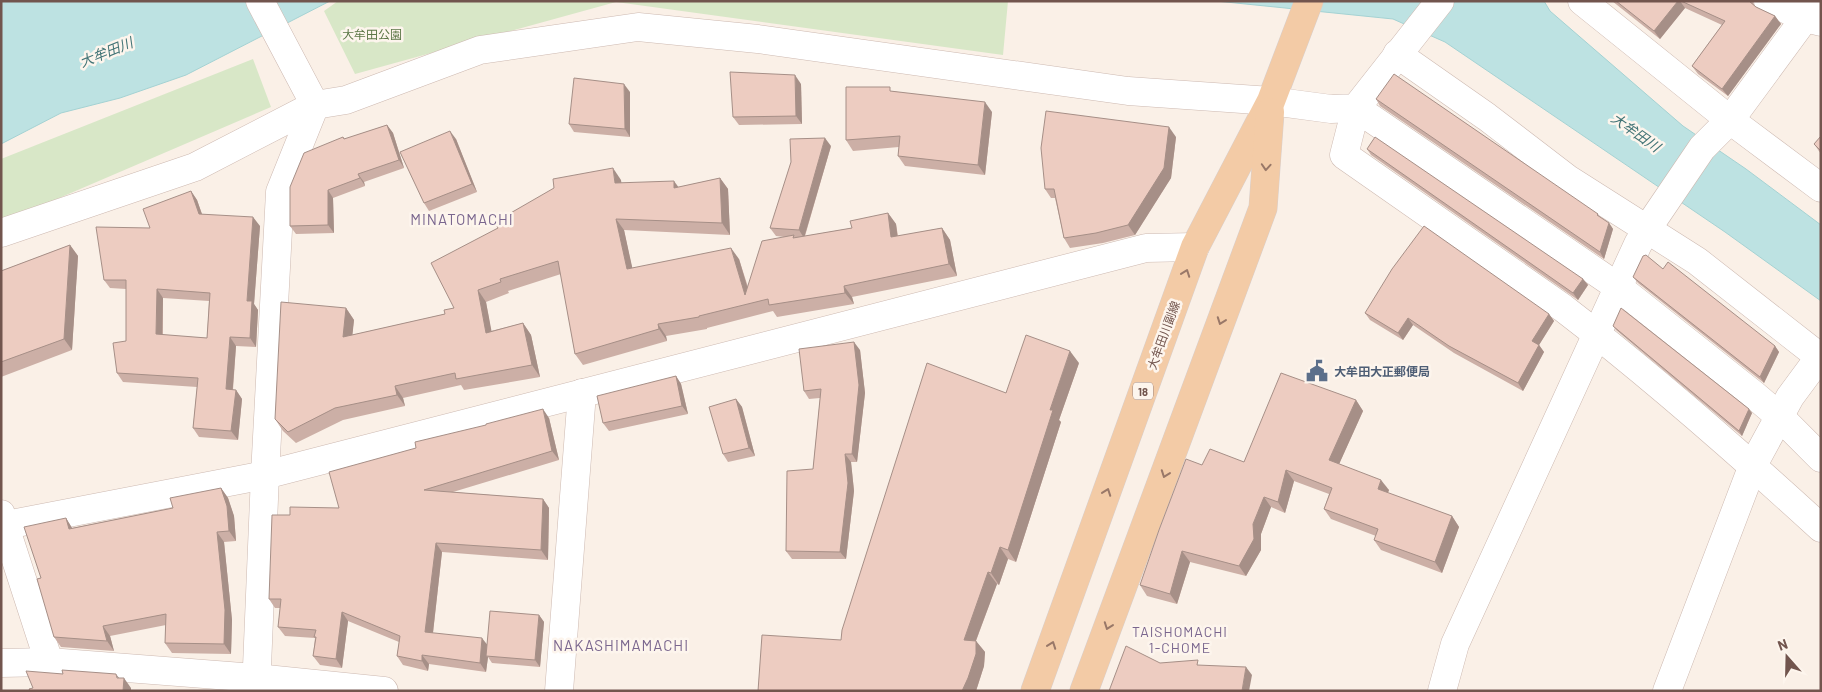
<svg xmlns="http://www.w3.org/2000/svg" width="1822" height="692" font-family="Barlow,'Noto Sans JP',sans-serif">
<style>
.green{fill:#d8e7c7}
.water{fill:#bde2e2;stroke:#a4d2d3}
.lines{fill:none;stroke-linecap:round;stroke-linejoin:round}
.street-casing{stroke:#cdb9b1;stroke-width:29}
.primary-casing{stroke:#d8cfcd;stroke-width:29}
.street{stroke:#fff;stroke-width:28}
.primary{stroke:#f3cba6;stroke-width:28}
.wall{fill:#ccafa6;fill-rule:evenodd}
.shaded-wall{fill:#a68f87}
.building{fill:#edccc1;stroke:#a68f87;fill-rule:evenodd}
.oneway{stroke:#997868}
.labels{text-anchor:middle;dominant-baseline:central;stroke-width:5;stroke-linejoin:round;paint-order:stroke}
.shield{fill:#fdf5ed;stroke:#9c857e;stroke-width:1}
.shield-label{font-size:11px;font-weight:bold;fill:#72554e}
.park-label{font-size:12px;fill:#5c7747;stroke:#fdf5ed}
.street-label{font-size:12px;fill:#72554e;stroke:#fdf5ed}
.service-label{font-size:12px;font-weight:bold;fill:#4e5e75;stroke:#fdf5ed;text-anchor:start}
.water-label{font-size:14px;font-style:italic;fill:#427476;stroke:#fdf5ed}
.neighbourhood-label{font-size:14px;letter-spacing:1px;fill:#7a668e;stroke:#fdf5ed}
.quarter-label{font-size:15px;letter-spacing:1px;fill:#7a668e;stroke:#fdf5ed}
</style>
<rect width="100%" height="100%" fill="#faf0e7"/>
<!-- green -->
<g class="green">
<path d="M338 1H1008L1003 55 616 2 355 74 324 11Z"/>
<path d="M253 59 271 107 1 223V159Z"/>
</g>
<!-- water -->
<g class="water">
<path d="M1 1H330L186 75 120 98 61 113 1 144Z"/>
<path d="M1216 1H1544L1550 11 1683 126 1746 169 1821 225V301L1725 232 1445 42 1393 19Z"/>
</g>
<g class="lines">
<!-- street casing -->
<g class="street-casing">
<g id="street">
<path d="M1582 1 1730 120 1821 188"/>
<path d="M1768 1 1805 18 1821 22"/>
<path d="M1397 54 1487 117 1568 179 1697 261 1821 358"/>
<path d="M1 233 195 167 315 105 346 100 480 50 638 27 758 39 1128 91 1271 101 1331 109 1356 108 1440 1"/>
<path d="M1821 458 1780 417 1753 394 1618 287 1356 108 1344 155 1563 308C1653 377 1738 452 1821 528"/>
<path d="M1 514 49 662"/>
<path d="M6 525 265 475 1146 248 1195 247"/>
<path d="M1 663 49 662 256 678 384 691"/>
<path d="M256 691 265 475 280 192 315 105 260 1"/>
<path d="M559 691 582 393"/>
<path d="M1442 691 1455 644 1638 244 1647 229 1702 148 1730 120 1805 18 1808 1"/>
<path d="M1667 691 1753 465 1790 397 1821 355"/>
</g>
</g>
<!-- primary casing -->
<g class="primary-casing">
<g id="primary">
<path d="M1035 691 1195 247 1271 101 1309 1"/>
<path d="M1084 691 1263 208 1270 112"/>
</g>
</g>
<!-- street -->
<use href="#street" class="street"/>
<!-- primary -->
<use href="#primary" class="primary"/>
</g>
<!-- wall -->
<g class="wall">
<path d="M1612 1H1753L1754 5 1756 7 1775 16 1781 24 1728 96 1698 74 1692 66 1722 25 1685 8 1660 39Z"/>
<path d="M801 84 802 124 739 125 733 117Z"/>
<path d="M893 91 992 112 985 175 905 166 898 156 899 147 853 151 846 140Z"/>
<path d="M630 92V137L574 132 569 124Z"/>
<path d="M1376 99 1598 214 1600 217 1609 223 1613 229 1604 259 1380 106Z"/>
<path d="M387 125 393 133 404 168 364 182 365 186 333 198 334 233 296 234 290 226 343 137 345 139Z"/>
<path d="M1821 136V154L1814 144Z"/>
<path d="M1176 137 1171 178 1135 235 1103 243 1070 248 1064 238 1055 198H1051L1045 189Z"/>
<path d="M456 139 477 192 429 211 424 203Z"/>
<path d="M831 146 805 236 852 228 888 213 896 224 898 236 942 228 950 240 957 276 852 297 854 304 777 317 773 311 707 328V329L666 336 667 341 583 365 575 354 561 274 508 291 509 293 486 302 491 331 523 323 531 335 540 377 464 390 461 385 403 398 405 406 343 420 296 443 283 431 275 419 346 308 354 320 352 335 445 314 621 180V183L679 187 720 178 728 189 730 235 624 230 632 268 739 259 748 287 785 237 776 236 770 228Z"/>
<path d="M1367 149 1583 279 1588 285 1578 300 1371 155Z"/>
<path d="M191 191 197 200 202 214 260 226 254 304 258 310 256 347 236 346 233 390H236L242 399 238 440 199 437 193 428 197 387 123 382 117 373 126 341V289L110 288 104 280 150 228ZM163 298 209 301 207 338 163 335Z"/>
<path d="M70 245 78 256 72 350 1 377V271Z"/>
<path d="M1663 269 1775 346 1779 352 1764 383 1638 283 1633 277Z"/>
<path d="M1365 313 1549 314 1554 321 1539 345 1544 352 1523 391 1454 353 1413 325 1403 340 1370 320Z"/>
<path d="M1613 326 1752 413 1742 436 1616 330Z"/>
<path d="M860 350 865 393 857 462H851L854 491 846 559H792L786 551 813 469 820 398 809 399 804 391Z"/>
<path d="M1079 363 1059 420 1061 422 1016 562 1008 559 999 585 997 584 976 641 985 652 984 666 976 691H758L841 640Z"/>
<path d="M676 376 681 384 688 414 609 431 603 423Z"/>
<path d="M736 399 742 407 755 456 728 462 723 454Z"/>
<path d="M1356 400 1363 411 1339 464 1389 490 1388 493 1452 516 1459 527 1442 573 1381 550 1374 540 1376 536 1331 519 1324 509 1329 494 1294 481 1285 513 1271 507 1261 534V550L1246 576 1190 562 1177 604 1147 596 1140 585 1202 465 1244 462Z"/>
<path d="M549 418 559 460 453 492 543 499 549 508 548 560 442 552 433 633 487 645 539 615 544 622 540 667 492 663 488 657 486 672 429 664 428 671 403 665 397 656 399 642 348 621 342 668 320 665 313 656 315 638 285 636 278 627 280 608H275L269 599 290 515 339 508Z"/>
<path d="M221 488 228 498 234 516 236 541 224 542 232 620 231 654 172 653 165 643 166 625 110 636 114 651 61 647 54 637 41 578 66 518 72 528 173 508Z"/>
</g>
<!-- shaded-wall -->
<g class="shaded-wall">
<path d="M1678 1H1680L1685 8 1660 39 1654 31Z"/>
<path d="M1775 16 1781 24 1728 96 1722 89Z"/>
<path d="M795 75 801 84 802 124 796 116Z"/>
<path d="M624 84 630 92V137L625 129Z"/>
<path d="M985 102 992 112 985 175 978 165Z"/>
<path d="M387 125 393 133 404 168 399 160Z"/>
<path d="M1169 127 1176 137 1171 178 1135 235 1128 225Z"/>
<path d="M450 131 456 139 477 192 472 184Z"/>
<path d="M825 138 831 146 804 238 799 230Z"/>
<path d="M613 168 621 180 623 194 615 183Z"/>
<path d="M358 174 364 182 365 186 360 178Z"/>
<path d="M720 178 728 189 730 235 722 223Z"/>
<path d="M674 181 682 192 674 188Z"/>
<path d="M328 190 333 198 334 233 328 225Z"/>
<path d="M191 191 197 200 205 223 199 214Z"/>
<path d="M888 213 896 224 899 249 891 237Z"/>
<path d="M253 217 260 226 254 304 258 310 256 347 250 338 247 301Z"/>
<path d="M616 219 624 230 635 280 627 269Z"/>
<path d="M1609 223 1613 229 1604 259 1600 252Z"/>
<path d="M942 228 950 240 957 276 949 264Z"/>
<path d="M70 245 78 256 72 350 64 339Z"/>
<path d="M731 248 739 259 752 303 745 295Z"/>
<path d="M1583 279 1588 285 1578 300 1573 293Z"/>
<path d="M844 286 852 297 854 304 845 293Z"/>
<path d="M157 289 163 298 162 343 156 334Z"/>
<path d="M478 290 486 302 494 344 486 333Z"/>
<path d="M346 308 354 320 351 349 343 337Z"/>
<path d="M1549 314 1554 321 1539 345 1544 352 1523 391 1518 383 1532 341Z"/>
<path d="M1408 318 1413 325 1403 340 1398 333Z"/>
<path d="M523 323 531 335 540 377 532 365Z"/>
<path d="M658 324 666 336 667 341 659 329Z"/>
<path d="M230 337 236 346 232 398 226 389Z"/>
<path d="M854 342 860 350 865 393 857 462 852 454Z"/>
<path d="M1775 346 1779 352 1764 383 1760 377Z"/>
<path d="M1070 351 1079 363 1059 420 1061 422 1016 562 1008 550 1050 410Z"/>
<path d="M676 376 681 384 688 414 682 406Z"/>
<path d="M395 386 403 398 405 406 397 395Z"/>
<path d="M236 390 242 399 238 440 231 431Z"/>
<path d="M736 399 742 407 755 456 749 448Z"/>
<path d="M1356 400 1363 411 1336 471 1329 460Z"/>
<path d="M543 409 549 418 559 460 552 451Z"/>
<path d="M1749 409 1752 413 1742 436 1739 431Z"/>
<path d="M845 454 851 462 854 491 846 559 840 552Z"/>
<path d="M1286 470 1294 481 1285 513 1278 502Z"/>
<path d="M1381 480 1389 490 1385 499 1378 489Z"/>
<path d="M221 488 228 498 234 516 236 541 229 531Z"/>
<path d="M1264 497 1271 507 1261 534V550L1246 576 1239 566 1253 524Z"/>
<path d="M543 499 549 508 548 560 541 550Z"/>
<path d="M1452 516 1459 527 1442 573 1435 562Z"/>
<path d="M66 518 72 528 69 529Z"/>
<path d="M217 532 224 542 232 620 231 654 224 644Z"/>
<path d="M436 543 442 552 432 641 425 632Z"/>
<path d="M1000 547 1008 559 999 585 991 573Z"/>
<path d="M1182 551 1190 562 1177 604 1170 594Z"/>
<path d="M988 572 997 584 972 651 964 640Z"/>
<path d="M342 612 348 621 342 668 336 659Z"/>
<path d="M539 615 544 622 540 667 535 660Z"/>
<path d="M103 626 110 636 114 651 107 641Z"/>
<path d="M482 638 489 647 486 656 488 657 486 672 480 663Z"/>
<path d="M976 641 985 652 984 666 976 691H962Z"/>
<path d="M422 655 429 664 428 671 422 661Z"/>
<path d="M1246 667 1252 675 1249 691H1242Z"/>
<path d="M116 674 123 683 124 678 131 688V691H123Z"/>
</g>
<!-- building -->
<g class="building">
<path d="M1616 1H1678L1654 31Z"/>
<path d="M1681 1H1749L1756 7 1775 16 1722 89 1692 66 1725 21Z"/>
<path d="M730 72 795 75 796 116 733 117Z"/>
<path d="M1394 74 1598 214 1597 215 1609 223 1600 252 1376 99Z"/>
<path d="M574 78 624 84 625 129 569 124Z"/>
<path d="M846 87H890V91L985 102 978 165 898 156 900 136 846 140Z"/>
<path d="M1046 111 1169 127 1164 168 1128 225 1096 233 1064 238 1054 189H1045L1041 148Z"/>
<path d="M387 125 399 160 358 174 360 178 328 190V225L290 226V187L304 153 343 137 344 139Z"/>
<path d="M450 131 472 184 424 203 400 152Z"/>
<path d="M1821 136V151L1814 144Z"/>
<path d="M1375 137 1583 279 1573 293 1367 149Z"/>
<path d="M825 138 799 230 770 228 791 162 790 139Z"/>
<path d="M613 168 615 183 674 181V188L720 178 722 223 616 219 627 269 731 248 745 295 762 241 794 235 793 238 852 228 850 221 888 213 891 237 942 228 949 264 844 286 845 293 769 305 768 299 699 316V317L658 324 659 329 575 354 558 261 500 279 501 282 478 290 486 333 523 323 532 365 456 379 455 373 395 386 397 395 335 408 288 432 275 419 281 302 346 308 343 337 445 314 444 310 454 308 431 263 498 228 495 222 554 188 553 179Z"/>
<path d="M191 191 199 214 253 217 247 301H252L250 338 230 337 226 389 236 390 231 431 193 428 198 378 117 373 113 343 126 341V280H104L96 227 150 228 143 209ZM157 289 210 293 207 338 156 334Z"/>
<path d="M1424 226 1549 314 1532 341 1539 345 1518 383 1449 346 1408 318 1398 333 1365 313 1392 269Z"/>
<path d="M70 245 64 339 1 362V271Z"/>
<path d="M1646 255 1663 269 1668 262 1775 346 1760 377 1633 277 1643 256Z"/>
<path d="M1621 308 1749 409 1739 431 1613 326Z"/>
<path d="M1026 335 1070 351 1050 410H1053L1008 550 1000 547 991 573 988 572 964 640 976 641V654L968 678 962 691H758L762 635 841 640 842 630 927 363 1006 393Z"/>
<path d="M854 342 859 385 852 454H845L848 483 840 552 786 551 787 471 813 469 821 389 804 391 799 349Z"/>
<path d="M1281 373 1356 400 1329 460 1381 480 1378 489 1452 516 1435 562 1374 540 1378 529 1324 509 1332 488 1286 470 1278 502 1264 497 1253 524 1254 539 1239 566 1182 551 1170 594 1140 585 1159 530 1186 459 1202 465 1210 449 1244 462Z"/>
<path d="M676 376 682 406 603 423 597 396Z"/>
<path d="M736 399 749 448 723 454 709 407Z"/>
<path d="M543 409 552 451 424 490 543 499 541 550 436 543 425 632 482 638 480 663 422 655V661L397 656 400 636 342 612 336 659 313 656 316 637H314L316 630 278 627 281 599H269L272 515H290V507L339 508 329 472 416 448 415 442 486 425V424Z"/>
<path d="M221 488 227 506 229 531 217 532 225 610 224 644 165 643 166 614 103 626 107 641 54 637 37 579 41 578 24 527 66 518 69 529 173 508 170 498Z"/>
<path d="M490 611 539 615 535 660 486 656Z"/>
<path d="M1126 646 1160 663 1198 660 1197 665 1246 667 1242 691H1109Z"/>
<path d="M62 670 116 674 117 678H124L123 691H30L29 689 33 688 26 671 63 674Z"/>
</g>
<!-- one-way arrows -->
<defs><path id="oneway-chevron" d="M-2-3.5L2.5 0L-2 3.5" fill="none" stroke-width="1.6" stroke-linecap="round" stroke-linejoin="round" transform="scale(1.25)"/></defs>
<g class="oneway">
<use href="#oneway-chevron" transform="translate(1266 167) rotate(94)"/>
<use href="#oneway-chevron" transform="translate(1186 273) rotate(-70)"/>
<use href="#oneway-chevron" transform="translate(1221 321) rotate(110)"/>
<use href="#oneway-chevron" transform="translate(1165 474) rotate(110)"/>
<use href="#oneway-chevron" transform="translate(1107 492) rotate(-70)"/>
<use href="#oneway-chevron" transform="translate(1108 626) rotate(110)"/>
<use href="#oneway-chevron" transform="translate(1052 645) rotate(-70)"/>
</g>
<!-- icons -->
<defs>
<g id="civic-bare" transform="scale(1.725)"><path d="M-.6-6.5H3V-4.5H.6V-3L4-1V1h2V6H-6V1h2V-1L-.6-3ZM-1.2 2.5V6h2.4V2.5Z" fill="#5c6f8a" stroke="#fdf5ed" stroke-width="2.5" paint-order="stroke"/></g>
</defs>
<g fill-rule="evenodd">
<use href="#civic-bare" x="1317" y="371"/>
</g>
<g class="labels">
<!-- shield labels -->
<rect class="shield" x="1133" y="382.5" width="20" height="17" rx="4"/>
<g class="shield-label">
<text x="1143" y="391">18</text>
</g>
<!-- park labels -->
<g class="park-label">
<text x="372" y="34">大牟田公園</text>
</g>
<!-- street labels -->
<g class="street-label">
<text transform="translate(1163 335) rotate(-70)">大牟田川副線</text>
</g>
<!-- service labels -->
<g class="service-label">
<text x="1334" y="371">大牟田大正郵便局</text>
</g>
<!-- water labels -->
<g class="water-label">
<text transform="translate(106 52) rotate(-22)">大牟田川</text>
<text transform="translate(1636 132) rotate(35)">大牟田川</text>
</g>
<!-- neighbourhood labels -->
<g class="neighbourhood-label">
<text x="1180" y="631">TAISHOMACHI<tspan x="1180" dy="16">1-CHOME</tspan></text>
</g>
<!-- quarter labels -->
<g class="quarter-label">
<text x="462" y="219">MINATOMACHI</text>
<text x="621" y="645">NAKASHIMAMACHI</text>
</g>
</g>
<!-- border -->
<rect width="1822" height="692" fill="none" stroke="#72554e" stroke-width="5"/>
<!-- north arrow -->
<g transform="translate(1787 657) rotate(340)" stroke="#fdf5ed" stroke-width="4" paint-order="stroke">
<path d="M0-4L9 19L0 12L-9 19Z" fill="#72554e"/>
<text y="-8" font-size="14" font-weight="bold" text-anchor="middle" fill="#72554e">N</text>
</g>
</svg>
